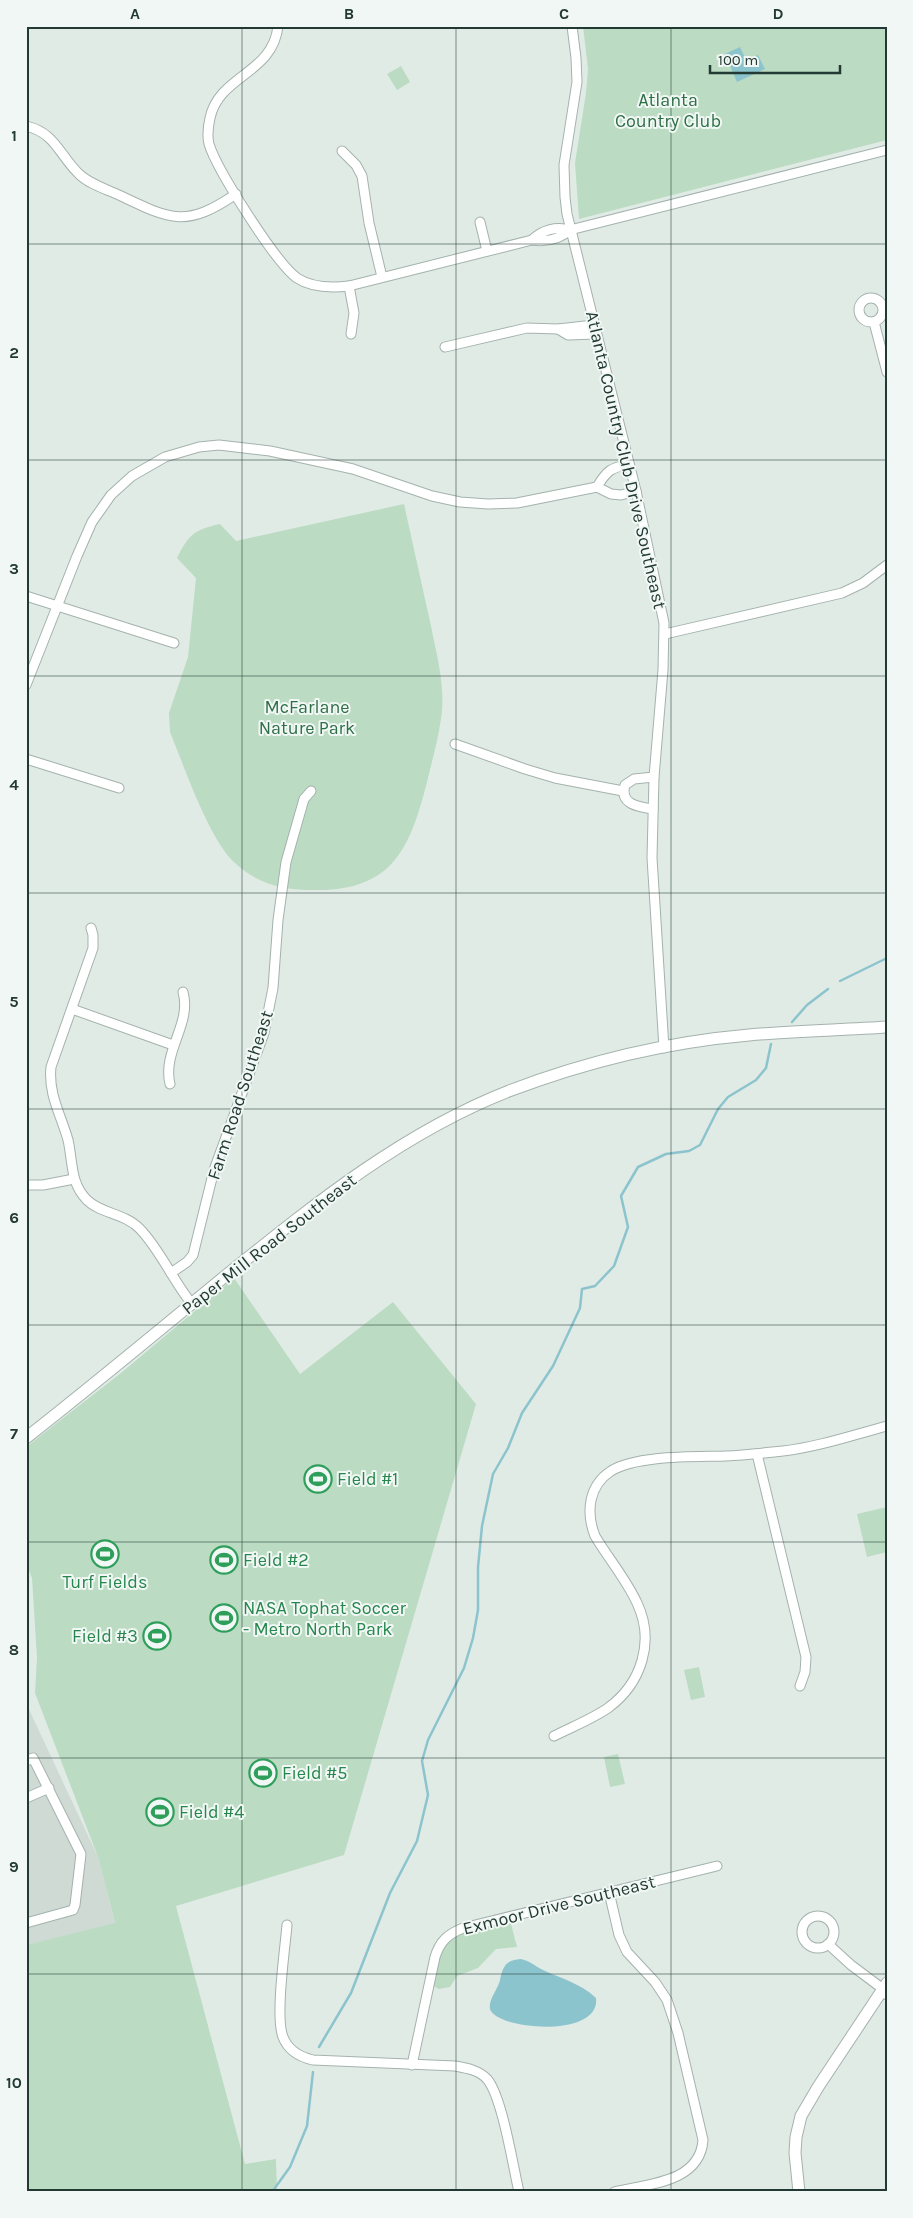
<svg xmlns="http://www.w3.org/2000/svg" width="913" height="2218" font-family="Karla,sans-serif">
<style>
.built{fill:#cfdad5}
.green{fill:#bbdbc3}
.water{fill:#8cc4cd}
.lines{fill:none;stroke-linecap:round;stroke-linejoin:round}
.stream{stroke:#8cc4cd;stroke-width:2.5}
.minor-casing{stroke:#a4b2ad;stroke-width:11}
.tertiary-casing{stroke:#a4b2ad;stroke-width:13}
.minor{stroke:#fff;stroke-width:9}
.tertiary{stroke:#fff;stroke-width:11}
.grid{fill:none;stroke:#223a33;stroke-width:1;stroke-opacity:0.55}
.labels{text-anchor:middle;dominant-baseline:central;stroke-width:4;stroke-linejoin:round;paint-order:stroke}
.park-label{font-size:18px;fill:#2f6f47;stroke:#f1f7f4}
.street-label{font-size:18px;fill:#223a33;stroke:#f1f7f4}
.leisure-label{font-size:18px;fill:#27864d;stroke:#f1f7f4;text-anchor:start}
.neatline{fill:none;stroke:#223a33;stroke-width:2}
.grid-label{font-size:16px;text-anchor:middle;font-weight:bold;fill:#223a33}
</style>
<rect width="100%" height="100%" fill="#e1ebe6"/>
<!-- built -->
<path class="built" d="M26 1703 98 1857 115 1924 26 1945Z"/>
<!-- green -->
<g class="green">
<path d="M583 26H887V140L579 219 575 163 586 93 588 69Z"/>
<path d="M401 66 410 82 397 90 387 74Z"/>
<path d="M404 504C413 545 422 585 431 626 437 657 446 688 441 719 438 740 432 761 427 782 410 848 393 891 315 890 284 890 259 885 235 863 209 840 184 766 170 732L169 713 188 657 196 578 177 558C189 534 194 530 220 524L236 541Z"/>
<path d="M234 1278 300 1374 393 1302 476 1404 344 1855 176 1906 245 2164 276 2159 277 2192H26V1945L115 1923 98 1857 35 1693 37 1658 32 1578 26 1564V1447L121 1373Z"/>
<path d="M887 1507V1552L867 1557 857 1514Z"/>
<path d="M699 1667 705 1697 691 1700 684 1670Z"/>
<path d="M618 1754 625 1784 610 1787 604 1757Z"/>
<path d="M510 1920 517 1947 496 1949 478 1968 457 1976 450 1987 439 1989 433 1986 442 1948 455 1934Z"/>
</g>
<!-- water -->
<g class="water">
<path d="M740 47 746 60 758 55 765 69 737 82 725 54Z"/>
<path d="M521 1959C530 1961 535 1966 543 1970 562 1979 580 1983 596 1998 601 2039 496 2030 490 2009 488 2000 498 1989 500 1980 503 1966 506 1960 521 1959Z"/>
</g>
<g class="lines">
<!-- stream -->
<g class="stream">
<path d="M840 981 887 958"/>
<path d="M792 1022 807 1005 828 989"/>
<path d="M319 2047 351 1993 390 1893 417 1841 428 1795 422 1761 428 1740 464 1668 473 1638 478 1610V1567L482 1526 493 1474 508 1448 522 1413 553 1366 580 1308 582 1289 595 1286 614 1266 628 1227 621 1196 638 1167 666 1154 689 1151 700 1145 718 1109 728 1097 756 1080 766 1068 771 1044"/>
<path d="M272 2192 290 2167 307 2126 313 2072"/>
</g>
<!-- minor casing -->
<g class="minor-casing">
<g id="minor">
<path d="M278 26C273 74 219 75 210 118 208 127 207 136 209 144 217 170 276 263 297 278 312 288 331 288 349 286L532 240C546 242 560 239 570 230L887 150"/>
<path d="M572 26 576 58 577 82 564 165 565 197 567 214 636 491 664 623 663 670 654 777 652 858 664 1048"/>
<path d="M26 126C56 133 59 155 79 174 89 184 106 189 119 195 171 220 186 228 236 194"/>
<path d="M342 151 356 165 362 176 369 223 382 277"/>
<path d="M480 222 487 251"/>
<path d="M532 240C542 230 556 226 570 230"/>
<path d="M349 286 354 313 351 334"/>
<circle cx="871" cy="310" r="12"/>
<path d="M874 322 887 372"/>
<path d="M558 329 568 335 596 334"/>
<path d="M445 347 527 328 558 329 594 325"/>
<path d="M597 487C607 470 611 468 629 464"/>
<path d="M26 596 174 643"/>
<path d="M665 634 842 593 863 583 887 565"/>
<path d="M26 685 77 556 92 522 111 495 132 476 165 457 199 447 219 445 270 451 353 469 432 496 460 502 488 504 517 503 597 487 611 494 621 495 636 491"/>
<path d="M455 744 525 769 555 778 623 791"/>
<path d="M26 759 119 788"/>
<path d="M653 809C638 807 619 804 625 785L634 779 654 777"/>
<path d="M91 928 93 935V948L51 1067C48 1094 61 1115 68 1140 73 1162 70 1183 87 1200 101 1214 125 1213 140 1229 161 1251 173 1281 192 1304"/>
<path d="M72 1009 173 1045"/>
<path d="M170 1084C162 1051 192 1024 183 992"/>
<path d="M26 1185H43L74 1179"/>
<path d="M171 1273 187 1262 193 1255 214 1170 264 1033 273 988 278 920 286 862 304 799 311 791"/>
<path d="M757 1454 806 1657 805 1672 800 1686"/>
<path d="M554 1736C572 1727 592 1719 608 1708 642 1683 655 1641 637 1603 626 1579 608 1558 595 1536 586 1513 588 1486 611 1471 637 1455 695 1457 726 1456 745 1455 764 1453 783 1451 818 1447 853 1435 887 1426"/>
<path d="M26 1761 33 1758 81 1854 75 1905 73 1910 26 1923"/>
<path d="M26 1798 49 1788"/>
<path d="M609 1892 619 1935 627 1952 655 1982 667 2000 678 2033 703 2140C700 2183 647 2184 614 2192"/>
<circle cx="818" cy="1932" r="16"/>
<path d="M287 1925C285 1949 275 2017 283 2037 288 2050 300 2057 313 2060L455 2066C466 2068 479 2070 487 2079 502 2096 513 2166 519 2192"/>
<path d="M828 1944 851 1965 883 1989 887 1995"/>
<path d="M412 2065 435 1957C440 1941 448 1934 463 1928L717 1866"/>
</g>
</g>
<!-- tertiary casing -->
<g class="tertiary-casing">
<g id="tertiary">
<path d="M26 1438C95 1384 162 1328 229 1273 316 1203 404 1132 509 1091 585 1062 668 1042 749 1035 795 1031 841 1030 887 1027"/>
<path d="M799 2192 795 2153 796 2137 801 2116 818 2087 887 1983"/>
</g>
</g>
<!-- minor -->
<use href="#minor" class="minor"/>
<!-- tertiary -->
<use href="#tertiary" class="tertiary"/>
</g>
<!-- grid -->
<path class="grid" d="M242 26V2192M456 26V2192M671 26V2192M26 244H887M26 460H887M26 676H887M26 893H887M26 1109H887M26 1325H887M26 1542H887M26 1758H887M26 1974H887"/>
<!-- icons -->
<defs>
<g id="stadium-ring" transform="scale(1.4375)"><circle r="9.5" fill="#f1f7f4" stroke="#2e9e5b" stroke-width="1.5"/><path d="M0-5a6.5 5 0 1 0 0 10a6.5 5 0 1 0 0-10ZM-3.5-1.8h7v3.6h-7Z" fill="#2e9e5b"/></g>
</defs>
<g fill-rule="evenodd">
<use href="#stadium-ring" x="318" y="1479"/>
<use href="#stadium-ring" x="105" y="1554"/>
<use href="#stadium-ring" x="224" y="1560"/>
<use href="#stadium-ring" x="224" y="1618"/>
<use href="#stadium-ring" x="157" y="1636"/>
<use href="#stadium-ring" x="263" y="1773"/>
<use href="#stadium-ring" x="160" y="1812"/>
</g>
<g class="labels">
<!-- park labels -->
<g class="park-label">
<text x="668" y="100">Atlanta<tspan x="668" dy="21">Country Club</tspan></text>
<text x="307" y="707">McFarlane<tspan x="307" dy="21">Nature Park</tspan></text>
</g>
<!-- street labels -->
<g class="street-label">
<text transform="translate(626 460) rotate(77)">Atlanta Country Club Drive Southeast</text>
<text transform="translate(240 1095) rotate(-72)">Farm Road Southeast</text>
<text transform="translate(269 1244) rotate(-38)">Paper Mill Road Southeast</text>
<text transform="translate(559 1905) rotate(-14)">Exmoor Drive Southeast</text>
</g>
<!-- leisure labels -->
<g class="leisure-label">
<text x="337" y="1479">Field #1</text>
<text x="243" y="1560">Field #2</text>
<text x="105" y="1582" text-anchor="middle">Turf Fields</text>
<text x="243" y="1608">NASA Tophat Soccer<tspan x="243" dy="21">- Metro North Park</tspan></text>
<text x="138" y="1636" text-anchor="end">Field #3</text>
<text x="282" y="1773">Field #5</text>
<text x="179" y="1812">Field #4</text>
</g>
</g>
<!-- border -->
<rect width="913" height="2218" fill="none" stroke="#f1f7f4" stroke-width="55"/>
<!-- scale -->
<path d="M710 65v8h130v-8" fill="none" stroke="#223a33" stroke-width="2.5"/>
<text x="718" y="65" font-size="15" fill="#223a33" stroke="#f1f7f4" stroke-width="4" paint-order="stroke">100 m</text>
<rect x="28" y="28" width="858" height="2162" class="neatline"/>
<g class="grid-label">
<text x="135" y="19">A</text>
<text x="349" y="19">B</text>
<text x="564" y="19">C</text>
<text x="778" y="19">D</text>
<text x="14" y="141">1</text>
<text x="14" y="358">2</text>
<text x="14" y="574">3</text>
<text x="14" y="790">4</text>
<text x="14" y="1007">5</text>
<text x="14" y="1223">6</text>
<text x="14" y="1439">7</text>
<text x="14" y="1655">8</text>
<text x="14" y="1872">9</text>
<text x="14" y="2088">10</text>
</g>
</svg>
